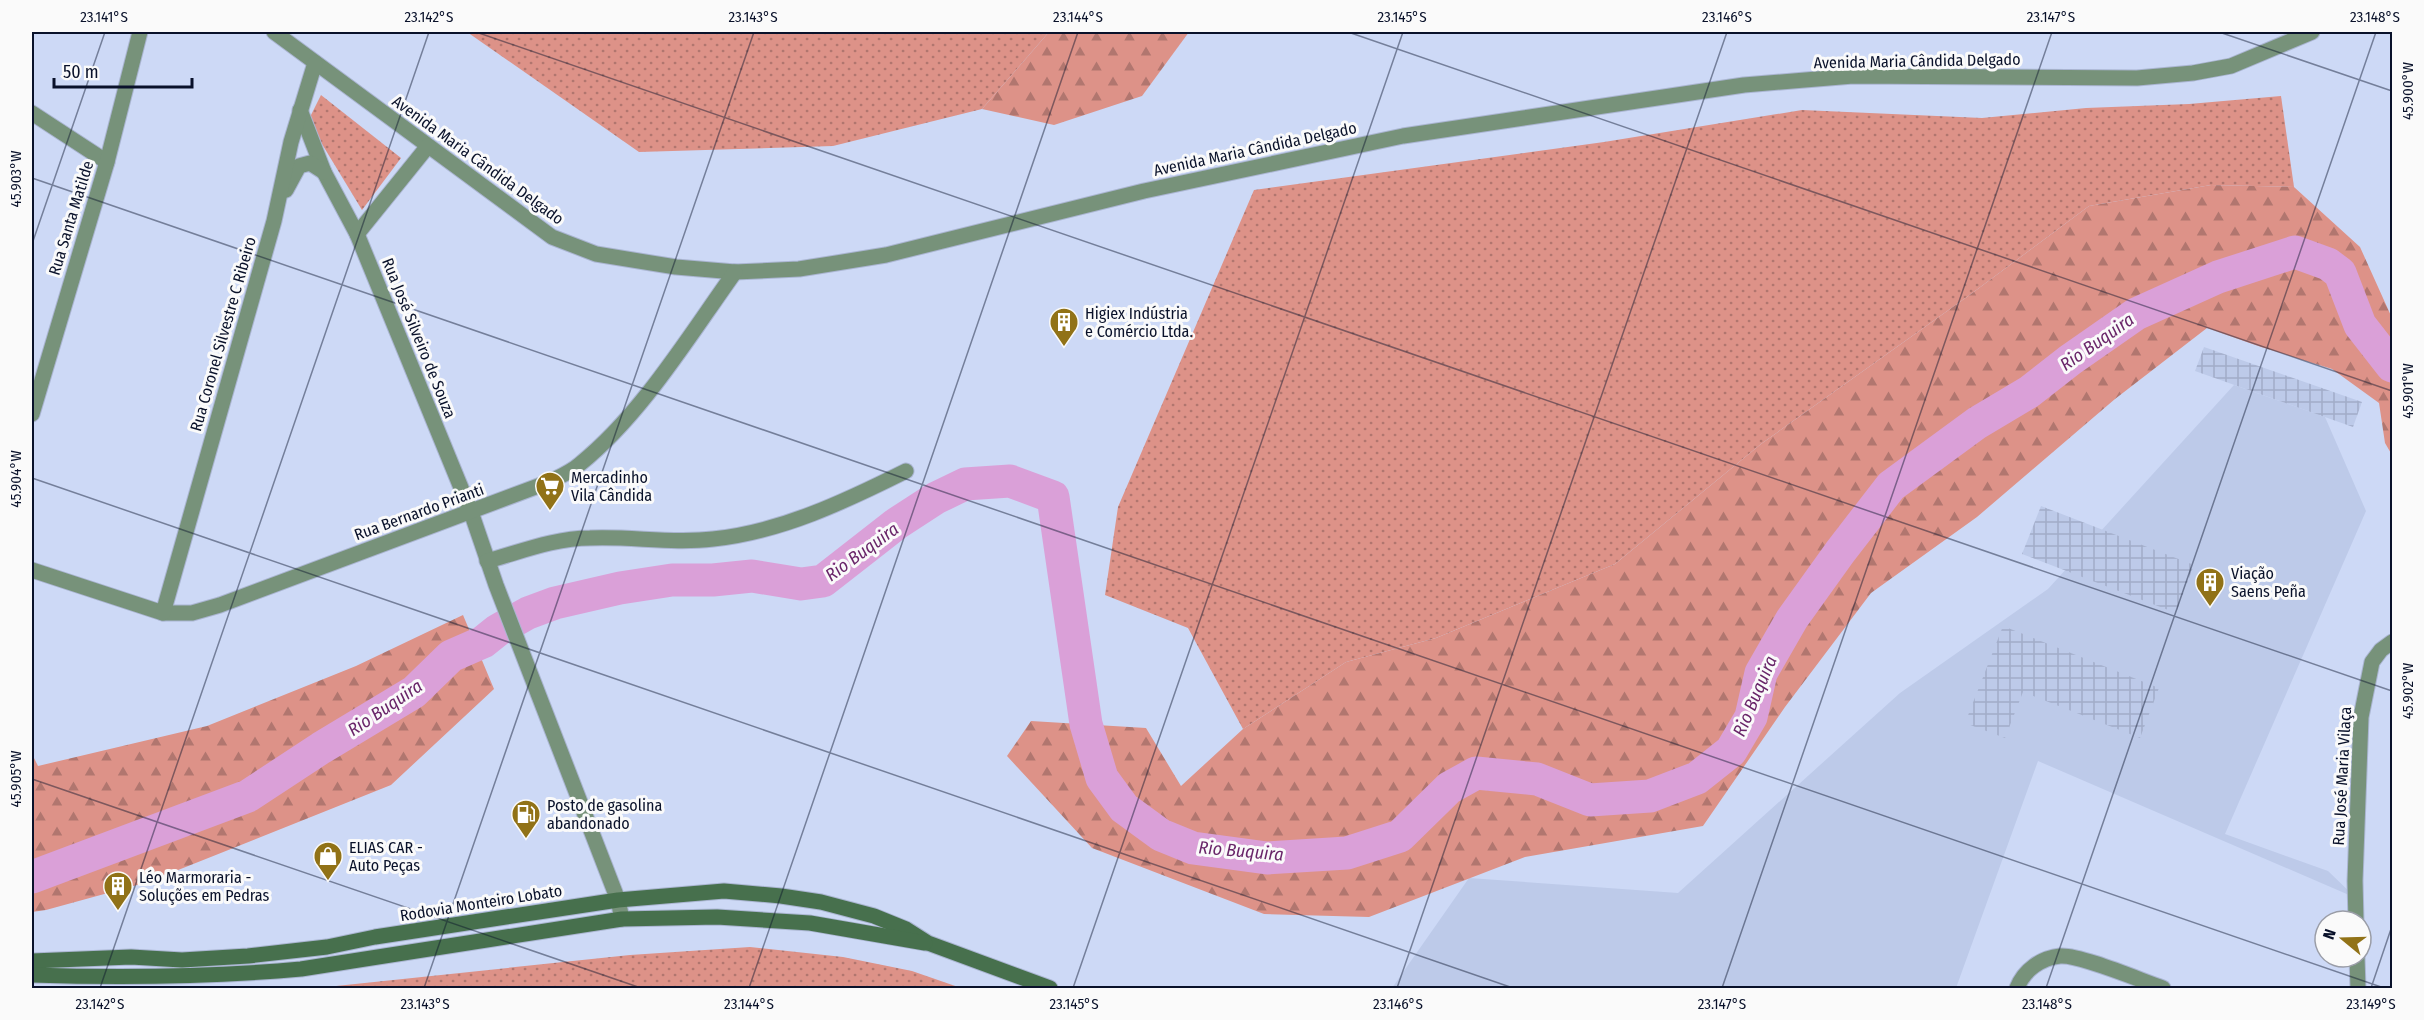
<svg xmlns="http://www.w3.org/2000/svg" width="2424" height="1020" font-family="'Fira Sans Condensed',sans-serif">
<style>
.built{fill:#bdcae9}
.industrial{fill:url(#industrial-grid)}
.grass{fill:url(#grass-dots)}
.forest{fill:url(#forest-firs)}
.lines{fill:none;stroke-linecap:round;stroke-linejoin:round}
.river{stroke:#daa0d8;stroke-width:33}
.street-casing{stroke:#aab5d1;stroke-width:17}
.secondary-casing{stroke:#aab5d1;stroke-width:17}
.street{stroke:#77927a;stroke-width:15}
.secondary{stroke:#47704d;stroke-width:15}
.ticks{fill:none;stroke:#09112a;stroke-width:1.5;stroke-opacity:0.45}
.labels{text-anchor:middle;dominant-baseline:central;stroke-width:6;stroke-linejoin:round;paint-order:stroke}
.street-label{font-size:16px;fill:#09112a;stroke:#fafafa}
.poi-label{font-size:16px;fill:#09112a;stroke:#fafafa;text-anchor:start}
.water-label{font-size:18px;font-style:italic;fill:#692569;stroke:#fafafa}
.neatline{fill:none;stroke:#09112a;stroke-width:2}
.ticks-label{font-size:15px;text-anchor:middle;fill:#09112a}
</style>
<defs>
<pattern id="industrial-grid" width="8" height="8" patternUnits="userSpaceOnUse" patternTransform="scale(1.5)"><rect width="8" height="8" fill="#bdcae9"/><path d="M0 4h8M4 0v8" fill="none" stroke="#a1acc8"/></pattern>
<pattern id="grass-dots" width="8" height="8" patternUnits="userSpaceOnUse" patternTransform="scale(1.5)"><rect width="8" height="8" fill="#dd9288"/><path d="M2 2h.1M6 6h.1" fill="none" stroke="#b1766f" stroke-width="1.8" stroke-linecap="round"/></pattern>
<pattern id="forest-firs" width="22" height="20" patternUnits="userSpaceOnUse" patternTransform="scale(1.5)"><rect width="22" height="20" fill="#dd9288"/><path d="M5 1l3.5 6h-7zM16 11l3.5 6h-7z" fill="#b1766f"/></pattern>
</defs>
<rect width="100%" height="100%" fill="#cdd9f6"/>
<!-- built -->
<path class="built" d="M2234 385 2325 417 2366 511 2225 834 2328 871 2356 898 2038 761 1956 988H1392L1469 878 1678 893 1900 693 2048 589Z"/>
<!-- industrial -->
<g class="industrial">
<path d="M2204 347 2362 402 2353 427 2195 371Z"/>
<path d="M2041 506 2194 565 2176 613 2022 554Z"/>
<path d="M2003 626 2159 688 2140 738 2023 692 2005 738 1965 723Z"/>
</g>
<!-- grass -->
<g class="grass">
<path d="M467 32H1049L982 109 833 146 639 152Z"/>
<path d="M321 95 401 158 362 210 308 121Z"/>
<path d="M2281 96 2294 187 2211 185 2089 206 1971 294 1761 444 1615 564 1436 638 1346 662 1243 729 1188 628 1105 595 1118 507 1254 190 1604 142 1802 110 1982 118 2086 108 2189 104Z"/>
<path d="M750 947 843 957 912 971 961 988H317L630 955Z"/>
</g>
<!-- forest -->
<g class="forest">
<path d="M1049 32H1189L1142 96 1054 125 982 109Z"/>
<path d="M2211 185 2294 187 2360 247 2392 318V455L2385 443 2379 403 2332 369 2261 347 2207 328 2115 399 1977 517 1871 593 1785 707 1703 826 1525 857 1369 917 1264 914 1092 848 1007 756 1031 721 1146 728 1181 786 1243 729 1346 662 1436 638 1615 564 1761 444 1971 294 2089 206Z"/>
<path d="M463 615 494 689 391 785 148 882 46 910 32 912V754L38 766 207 726 356 666Z"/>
</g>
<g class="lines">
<!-- river -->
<path class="river" d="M32 877 248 796 321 748 414 692 451 656 483 642 498 630 528 613 555 603 620 588 672 580H713L752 576 801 584 823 581 896 524 936 498 965 484 1010 481 1053 497 1086 724 1102 778 1124 808 1161 835 1193 848 1267 858 1347 853 1400 836 1449 788 1476 773 1537 779 1590 800 1650 796 1697 778 1731 751 1751 717 1761 673 1792 619 1840 552 1891 486 1977 423 2029 392 2070 360 2136 314 2218 277 2295 252 2328 264 2340 273 2360 325 2392 366"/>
<!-- street casing -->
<g class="street-casing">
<g id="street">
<path d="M274 32 552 237 596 254 676 267 735 272 799 269 886 255 1144 191 1403 136 1744 85 1853 76 2137 78 2193 73 2231 66 2312 32"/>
<path d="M300 110 324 172 357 234 471 512 496 585 618 900 622 919"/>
<path d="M32 113 107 162"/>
<path d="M286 190 299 166 310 163 324 172"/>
<path d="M357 234 428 146"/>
<path d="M32 414 107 162 140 32"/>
<path d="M487 561C520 552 555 538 590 538 631 536 672 544 713 539 781 532 846 501 906 471"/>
<path d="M32 570 163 613H192L220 605 549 482C559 477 571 472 580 464 642 414 689 336 735 272"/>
<path d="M163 613 274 221 291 142 315 63"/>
<path d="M2356 921 2355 881 2361 717 2372 662 2381 650 2392 642"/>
<path d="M2357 957 2358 988"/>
<path d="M2017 988C2024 970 2041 958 2060 956 2079 954 2142 981 2163 988"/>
</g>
</g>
<!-- secondary casing -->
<g class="secondary-casing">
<g id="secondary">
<path d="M32 961 131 957 182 960 248 956 327 947 375 937 618 900 724 891 781 896 821 902 874 916 906 929 928 943 1050 988"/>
<path d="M32 975C122 978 211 977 301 969L622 919 717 917 810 923 925 943"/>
</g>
</g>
<!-- street -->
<use href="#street" class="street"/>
<!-- secondary -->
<use href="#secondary" class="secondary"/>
</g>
<!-- ticks -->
<path class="ticks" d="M476 32 2392 691M1348 32 2392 391M2219 32 2392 91M32 178 2384 988M32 244 105 32M32 478 1513 988M32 779 641 988M100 988 429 32M424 988 754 32M749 988 1078 32M1073 988 1403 32M1397 988 1727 32M1722 988 2052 32M2046 988 2376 32M2371 988 2392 926"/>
<!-- icons -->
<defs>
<g id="building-pin" transform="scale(1.5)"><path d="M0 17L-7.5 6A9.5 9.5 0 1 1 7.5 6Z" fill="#917217" stroke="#fafafa"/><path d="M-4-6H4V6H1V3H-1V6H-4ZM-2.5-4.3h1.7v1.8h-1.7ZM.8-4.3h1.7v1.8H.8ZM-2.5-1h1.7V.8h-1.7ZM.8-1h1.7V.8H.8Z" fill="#fff"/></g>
<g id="supermarket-pin" transform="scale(1.5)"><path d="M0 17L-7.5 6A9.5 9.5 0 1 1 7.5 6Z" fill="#917217" stroke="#fafafa"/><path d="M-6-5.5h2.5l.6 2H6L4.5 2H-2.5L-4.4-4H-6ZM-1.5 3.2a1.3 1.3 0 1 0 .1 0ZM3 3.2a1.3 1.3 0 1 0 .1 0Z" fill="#fff"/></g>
<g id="fuel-pin" transform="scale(1.5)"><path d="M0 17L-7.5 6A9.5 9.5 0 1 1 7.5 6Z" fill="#917217" stroke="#fafafa"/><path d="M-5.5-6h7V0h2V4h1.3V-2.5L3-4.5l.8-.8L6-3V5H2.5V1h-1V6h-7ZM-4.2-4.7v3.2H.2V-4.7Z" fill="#fff"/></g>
<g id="shop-pin" transform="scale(1.5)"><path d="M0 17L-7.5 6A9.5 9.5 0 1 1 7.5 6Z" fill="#917217" stroke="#fafafa"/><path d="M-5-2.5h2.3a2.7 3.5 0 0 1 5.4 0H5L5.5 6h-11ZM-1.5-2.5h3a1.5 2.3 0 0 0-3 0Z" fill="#fff"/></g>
</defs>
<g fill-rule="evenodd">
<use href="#building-pin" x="1064" y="322"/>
<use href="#supermarket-pin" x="550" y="486"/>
<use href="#building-pin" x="2210" y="582"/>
<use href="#fuel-pin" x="526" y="814"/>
<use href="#shop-pin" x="328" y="856"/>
<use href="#building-pin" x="118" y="886"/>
</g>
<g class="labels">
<!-- street labels -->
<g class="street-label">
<text transform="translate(1917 61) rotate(-1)">Avenida Maria Cândida Delgado</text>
<text transform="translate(1255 149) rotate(-12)">Avenida Maria Cândida Delgado</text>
<text transform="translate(478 160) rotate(36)">Avenida Maria Cândida Delgado</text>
<text transform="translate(71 218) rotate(-73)">Rua Santa Matilde</text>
<text transform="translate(223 334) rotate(-74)">Rua Coronel Silvestre C Ribeiro</text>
<text transform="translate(419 338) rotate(68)">Rua José Silveiro de Souza</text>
<text transform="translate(419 512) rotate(-20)">Rua Bernardo Prianti</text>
<text transform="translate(2342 776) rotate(-87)">Rua José Maria Vilaça</text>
<text transform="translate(481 903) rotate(-9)">Rodovia Monteiro Lobato</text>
</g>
<!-- poi labels -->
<g class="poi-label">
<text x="1085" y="313">Higiex Indústria<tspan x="1085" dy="18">e Comércio Ltda.</tspan></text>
<text x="571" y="477">Mercadinho<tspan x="571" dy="18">Vila Cândida</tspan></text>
<text x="2231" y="573">Viação<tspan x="2231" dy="18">Saens Peña</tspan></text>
<text x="547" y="805">Posto de gasolina<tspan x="547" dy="18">abandonado</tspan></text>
<text x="349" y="847">ELIAS CAR -<tspan x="349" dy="18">Auto Peças</tspan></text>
<text x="139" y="877">Léo Marmoraria -<tspan x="139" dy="18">Soluções em Pedras</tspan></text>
</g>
<!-- water labels -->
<g class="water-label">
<text transform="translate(2097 342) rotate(-35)">Rio Buquira</text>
<text transform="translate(862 552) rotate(-36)">Rio Buquira</text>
<text transform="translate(1755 696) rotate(-67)">Rio Buquira</text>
<text transform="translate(385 708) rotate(-34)">Rio Buquira</text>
<text transform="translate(1241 851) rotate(5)">Rio Buquira</text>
</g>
</g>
<!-- border -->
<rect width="2424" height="1020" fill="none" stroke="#fafafa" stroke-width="66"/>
<!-- north arrow -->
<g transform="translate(2343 939) rotate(289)"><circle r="28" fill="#fafafa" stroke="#9a9da7" stroke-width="1.5"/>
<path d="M0-4.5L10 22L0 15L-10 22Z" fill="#917217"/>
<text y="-9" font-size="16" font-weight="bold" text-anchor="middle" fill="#09112a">N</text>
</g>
<!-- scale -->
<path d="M54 78v9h138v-9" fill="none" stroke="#09112a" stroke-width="3"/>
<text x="63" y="78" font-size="18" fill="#09112a" stroke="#fafafa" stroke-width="4.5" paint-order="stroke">50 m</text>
<rect x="33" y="33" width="2358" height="954" class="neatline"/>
<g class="ticks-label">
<text x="104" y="22">23.141°S</text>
<text x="429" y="22">23.142°S</text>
<text x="753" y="22">23.143°S</text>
<text x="1078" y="22">23.144°S</text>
<text x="1402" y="22">23.145°S</text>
<text x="1727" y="22">23.146°S</text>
<text x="2051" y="22">23.147°S</text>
<text x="2375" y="22">23.148°S</text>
<text transform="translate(2408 91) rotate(-90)" y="5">45.900°W</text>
<text transform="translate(16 179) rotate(-90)" y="5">45.903°W</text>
<text transform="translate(2408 391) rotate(-90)" y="5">45.901°W</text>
<text transform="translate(16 479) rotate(-90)" y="5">45.904°W</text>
<text transform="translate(2408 691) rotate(-90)" y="5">45.902°W</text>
<text transform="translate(16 779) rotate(-90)" y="5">45.905°W</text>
<text x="100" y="1009">23.142°S</text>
<text x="425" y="1009">23.143°S</text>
<text x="749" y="1009">23.144°S</text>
<text x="1074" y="1009">23.145°S</text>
<text x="1398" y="1009">23.146°S</text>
<text x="1722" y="1009">23.147°S</text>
<text x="2047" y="1009">23.148°S</text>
<text x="2371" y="1009">23.149°S</text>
</g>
</svg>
